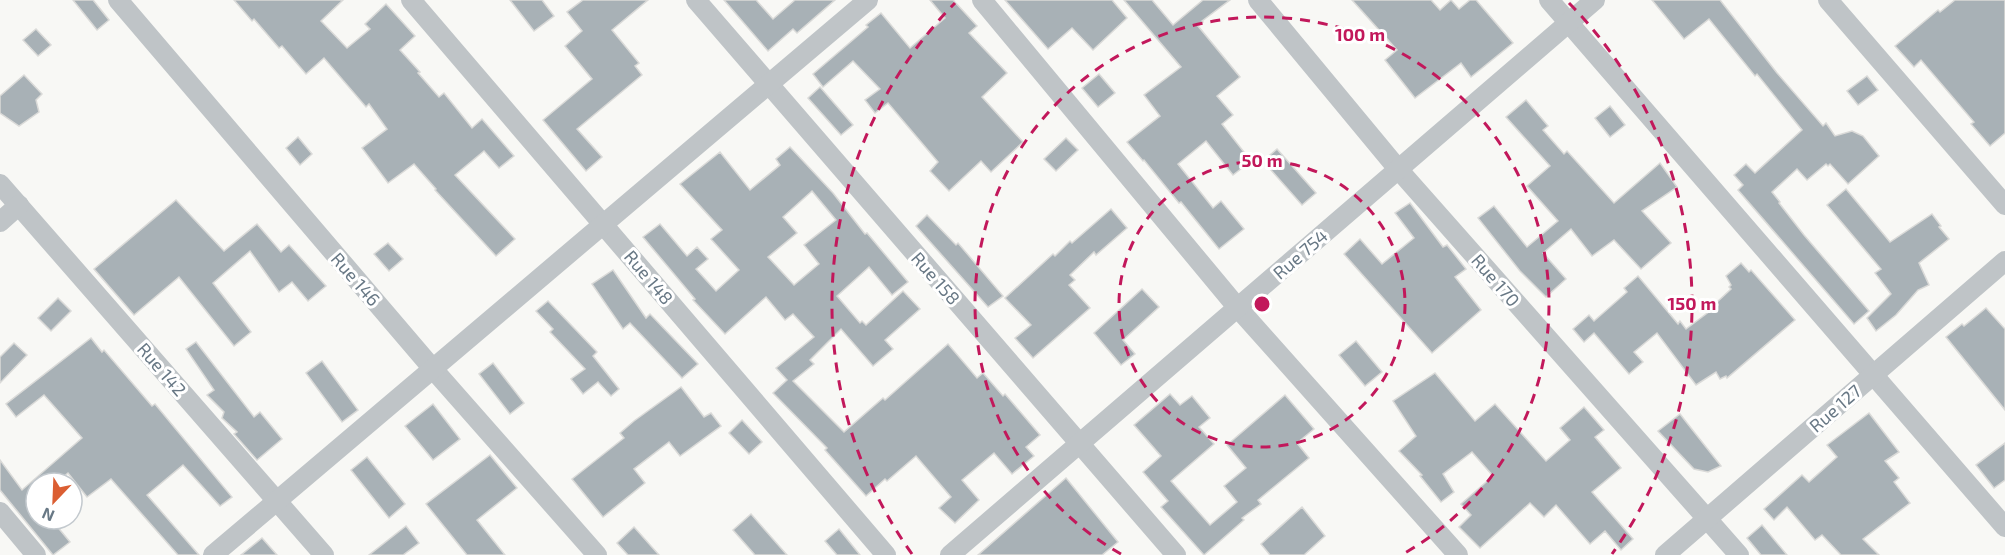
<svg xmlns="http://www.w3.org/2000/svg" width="2005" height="555" font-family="'Exo 2',sans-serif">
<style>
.building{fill:#a8b1b6;stroke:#dadad8;stroke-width:1.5;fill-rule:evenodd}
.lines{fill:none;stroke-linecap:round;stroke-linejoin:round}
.street{stroke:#bfc4c7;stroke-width:20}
.ring{fill:none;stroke:#c2185b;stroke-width:3;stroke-dasharray:10 8}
.labels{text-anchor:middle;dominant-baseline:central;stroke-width:6;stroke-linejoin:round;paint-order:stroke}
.street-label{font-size:18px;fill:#687885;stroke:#fff}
.centre{fill:#c2185b;stroke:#fff;stroke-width:3}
.ring-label{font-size:18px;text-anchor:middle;font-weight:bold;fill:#c2185b;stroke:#fff;stroke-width:6;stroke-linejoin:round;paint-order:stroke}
</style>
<rect width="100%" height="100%" fill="#f8f8f5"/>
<!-- building -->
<g class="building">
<path d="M73 0H93L109 20 97 30Z"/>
<path d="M234 0H343L321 21 347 48 370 29 365 24 386 4 415 36 400 50 420 72 418 73 439 97 444 93 472 128 482 119 514 156 499 168 484 151 455 175 515 239 496 256 435 190 436 189 414 164 388 183 362 148 387 129 369 104 366 107 324 58 306 74 282 46 279 48 254 19 252 21Z"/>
<path d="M510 0H542L554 16 534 31Z"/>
<path d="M583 0H648L612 30 639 63 635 66 642 75 577 129 602 157 586 171 543 120 592 79 565 46 582 31 567 12Z"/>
<path d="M724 0H756L773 19 795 0H835L797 33 793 29 768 51Z"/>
<path d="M930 0H953L977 26 969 33 1007 73 982 97 1023 142 991 172 981 161 949 191 930 171 938 162 888 103 875 113 865 100 880 89 853 61 823 87 813 74 868 27 866 25 881 13 910 48 945 18Z"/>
<path d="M1005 0H1112L1127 18 1093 50 1072 28 1048 49Z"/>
<path d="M1124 0H1152L1173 25 1203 0H1230L1202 21 1203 22 1198 26 1240 77 1217 96 1233 115 1222 124 1251 161 1233 175 1206 141 1178 164 1213 208 1221 201 1244 229 1219 249 1181 202 1179 203 1144 160 1143 161 1127 142 1160 116 1144 95 1181 67Z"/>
<path d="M1352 0H1431L1440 10 1451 0 1459 9 1470 0H1476L1513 43 1471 77 1461 63 1415 98 1385 60 1397 50Z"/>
<path d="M1652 0H1720L1777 73 1823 126 1826 123 1835 136 1852 131 1863 136 1879 156 1848 184 1830 164 1828 166 1826 164 1807 180 1797 169 1772 192 1780 202 1779 203 1804 235 1869 311 1854 324 1738 190 1743 185 1734 175 1746 164 1755 173 1802 130 1757 74 1755 76 1709 19 1684 39Z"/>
<path d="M1955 0H2005V133L1990 146 1971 124 1974 122 1921 60 1914 67 1895 46 1938 10 1940 12Z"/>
<path d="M36 29 51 45 38 56 23 40Z"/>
<path d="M1099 74 1115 93 1098 107 1082 88Z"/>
<path d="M24 75 42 94 36 100 39 112 19 126 0 113V96Z"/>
<path d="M1867 76 1878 90 1858 105 1847 91Z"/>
<path d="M820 87 853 125 841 135 808 98Z"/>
<path d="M1526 100 1548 126 1543 130 1564 154 1567 151 1614 203 1660 163 1677 187 1642 211 1671 243 1641 269 1614 240 1592 256 1571 229 1543 253 1566 279 1546 297 1520 271 1478 218 1494 206 1527 247 1558 221 1527 186 1550 166 1506 117Z"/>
<path d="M1610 106 1625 125 1610 137 1595 118Z"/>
<path d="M298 137 312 154 300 165 286 148Z"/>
<path d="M1066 138 1078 150 1056 171 1044 159Z"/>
<path d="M790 147 833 193 865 234 867 233 908 282 892 295 869 267 837 296 860 323 862 321 866 325 903 291 920 309 885 340 893 349 873 366 841 329 810 360 814 364 793 381 844 432 883 398 885 400 948 344 977 378 983 373 1003 396 1005 394 1040 435 1026 447 1034 456 1012 474 994 453 962 480 979 500 955 523 939 508 951 497 916 456 887 481 885 479 866 496 825 450 827 448 773 393 787 380 776 368 814 337 793 314 785 320 766 297 725 334 693 300 695 299 643 237 660 224 687 256 697 247 708 259 696 269 716 291 739 270 711 239 722 230 680 184 720 152 750 190 780 165 776 159ZM812 191 836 220 804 245 819 264 794 285 768 257 797 233 783 217Z"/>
<path d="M1277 149 1316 193 1302 205 1263 161Z"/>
<path d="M1846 189 1890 242 1932 214 1941 226 1939 227 1949 239 1919 263 1929 285 1918 290 1896 315 1876 331 1867 318 1891 294 1875 273 1881 269 1827 205Z"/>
<path d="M176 200 224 251 257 224 281 252 289 245 326 286 308 301 292 282 279 292 250 251 213 283 251 332 234 346 179 277 134 315 94 269Z"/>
<path d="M1410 203 1443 247 1447 245 1466 269 1455 277 1481 310 1432 353 1344 254 1360 239 1382 264 1414 238 1395 213Z"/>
<path d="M1111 209 1127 228 1096 255 1094 252 1070 275 1075 280 1069 285 1090 308 1033 358 1015 338 1031 325 1005 298 1053 254 1055 256 1070 241 1072 243Z"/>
<path d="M927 215 956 245 958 243 1003 296 988 307 916 226Z"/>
<path d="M388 243 403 259 389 271 374 254Z"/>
<path d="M1741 263 1749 272 1751 270 1795 320 1727 378 1726 376 1720 379 1716 372 1696 385 1657 333 1634 352 1643 362 1629 374 1594 333 1584 342 1573 329 1589 315 1594 321 1627 292 1624 288 1638 276 1678 324 1680 321 1686 329 1718 305 1716 303 1731 289 1729 287 1731 285 1726 276Z"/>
<path d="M613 270 646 318 650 314 698 364 682 378 630 323 623 329 592 284Z"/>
<path d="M1142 289 1159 307 1123 340 1135 354 1121 365 1094 333Z"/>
<path d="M58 298 71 311 51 331 38 318Z"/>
<path d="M548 301 597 352 593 356 619 389 611 396 598 382 583 394 571 379 585 369 550 332 553 329 536 311Z"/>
<path d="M1986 308 2005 329V410L1946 337 1962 324 1964 326Z"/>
<path d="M91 338 102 352 104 350 152 406 155 404 232 497 220 506 183 465 147 495 199 555H178L111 479 87 497 68 473 56 483H36V519H51L70 542 53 555 0 490V460L22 490 82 438 44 395 16 417 6 404Z"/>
<path d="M1356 341 1382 372 1365 386 1339 355Z"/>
<path d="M196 342 254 417 260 412 282 439 257 460 234 434 237 432 222 418 224 412 207 395 214 390 186 349Z"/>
<path d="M14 343 27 355 0 383V357Z"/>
<path d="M322 361 358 410 342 422 306 373Z"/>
<path d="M493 363 524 403 510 414 479 374Z"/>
<path d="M1435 373 1475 421 1495 404 1546 461 1570 440 1560 428 1584 407 1604 430 1595 437 1621 468 1592 492 1633 539 1621 550 1605 531 1590 544 1556 505 1544 517 1530 503 1480 548 1459 527 1471 515 1461 504 1493 476 1472 452 1443 474 1454 492 1441 502 1420 476 1422 475 1399 451 1416 436 1393 401Z"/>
<path d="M681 387 704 417 711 413 721 426 680 456 669 442 634 469 645 483 603 517 572 479 624 438 620 433 634 421Z"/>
<path d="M1170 394 1180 405 1192 396 1210 418 1199 427 1214 444 1171 481 1210 525 1237 502 1224 486 1246 468 1227 445 1285 395 1314 429 1297 443 1309 458 1258 500 1261 504 1242 518 1244 520 1204 555 1161 507 1168 501 1143 472 1161 456 1134 425Z"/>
<path d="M433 404 460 439 433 460 405 426Z"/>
<path d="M1869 413 1899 452 1885 461 1899 478 1894 482 1910 503 1863 539 1879 555H1841L1822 535 1815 540 1787 507 1774 520 1764 509 1802 475 1809 482 1837 457 1827 445Z"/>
<path d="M1680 414 1687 423 1721 466 1708 472 1694 469 1658 431Z"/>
<path d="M742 420 762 442 749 454 729 433Z"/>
<path d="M2005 443V480L1994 488 1976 465Z"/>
<path d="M490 455 517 488 477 520 505 555H467L426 504Z"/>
<path d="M367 457 405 504 389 518 351 470Z"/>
<path d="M1066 478 1118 542 1102 555H978Z"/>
<path d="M1302 507 1325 536 1304 555H1270L1261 544Z"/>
<path d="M751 514 787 555H755L733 530Z"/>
<path d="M1762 525 1787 555H1761L1747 538Z"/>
<path d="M406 526 419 543 403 555H369Z"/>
<path d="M634 527 659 555H628L617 543Z"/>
<path d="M839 529 860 555H837L825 541Z"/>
<path d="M262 538 277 555H241Z"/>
</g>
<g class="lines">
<!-- street -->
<g class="street">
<path d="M118 0 433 369 597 555"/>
<path d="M411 0 886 555"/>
<path d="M696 0 1176 555"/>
<path d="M982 0 1237 307 1458 555"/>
<path d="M1258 0 1398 169 1739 555"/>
<path d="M1549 0 2005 527"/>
<path d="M1828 0 2005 205"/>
<path d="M0 184 324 555"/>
<path d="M0 222 19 205"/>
<path d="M0 512 36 555"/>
<path d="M213 555 868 0"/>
<path d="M950 555 1595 0"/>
<path d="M1665 555 2005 261"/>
</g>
</g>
<!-- distance rings -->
<g class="ring">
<circle cx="1262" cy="304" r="143"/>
<path d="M1121 554A287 287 0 1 1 1403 554"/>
<path d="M912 554A430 430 0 0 1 955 3M1569 3A430 430 0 0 1 1612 554"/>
</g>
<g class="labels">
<!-- street labels -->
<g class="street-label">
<text transform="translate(1300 254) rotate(-41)">Rue 754</text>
<text transform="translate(649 277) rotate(50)">Rue 148</text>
<text transform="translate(936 278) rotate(49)">Rue 158</text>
<text transform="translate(356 279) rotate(49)">Rue 146</text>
<text transform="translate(1496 280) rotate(49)">Rue 170</text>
<text transform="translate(162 369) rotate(49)">Rue 142</text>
<text transform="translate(1835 408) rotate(-41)">Rue 127</text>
</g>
</g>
<circle cx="1262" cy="304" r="9" class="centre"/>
<g class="ring-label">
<text x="1360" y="41">100 m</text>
<text x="1262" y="167">50 m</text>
<text x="1692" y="310">150 m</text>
</g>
<!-- north arrow -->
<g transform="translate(54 501) rotate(203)"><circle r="28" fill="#ffffff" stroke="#c3c9ce" stroke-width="1.5"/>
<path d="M0-4.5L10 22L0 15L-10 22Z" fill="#db5e32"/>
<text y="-9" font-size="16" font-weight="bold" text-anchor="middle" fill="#687885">N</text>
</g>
</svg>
